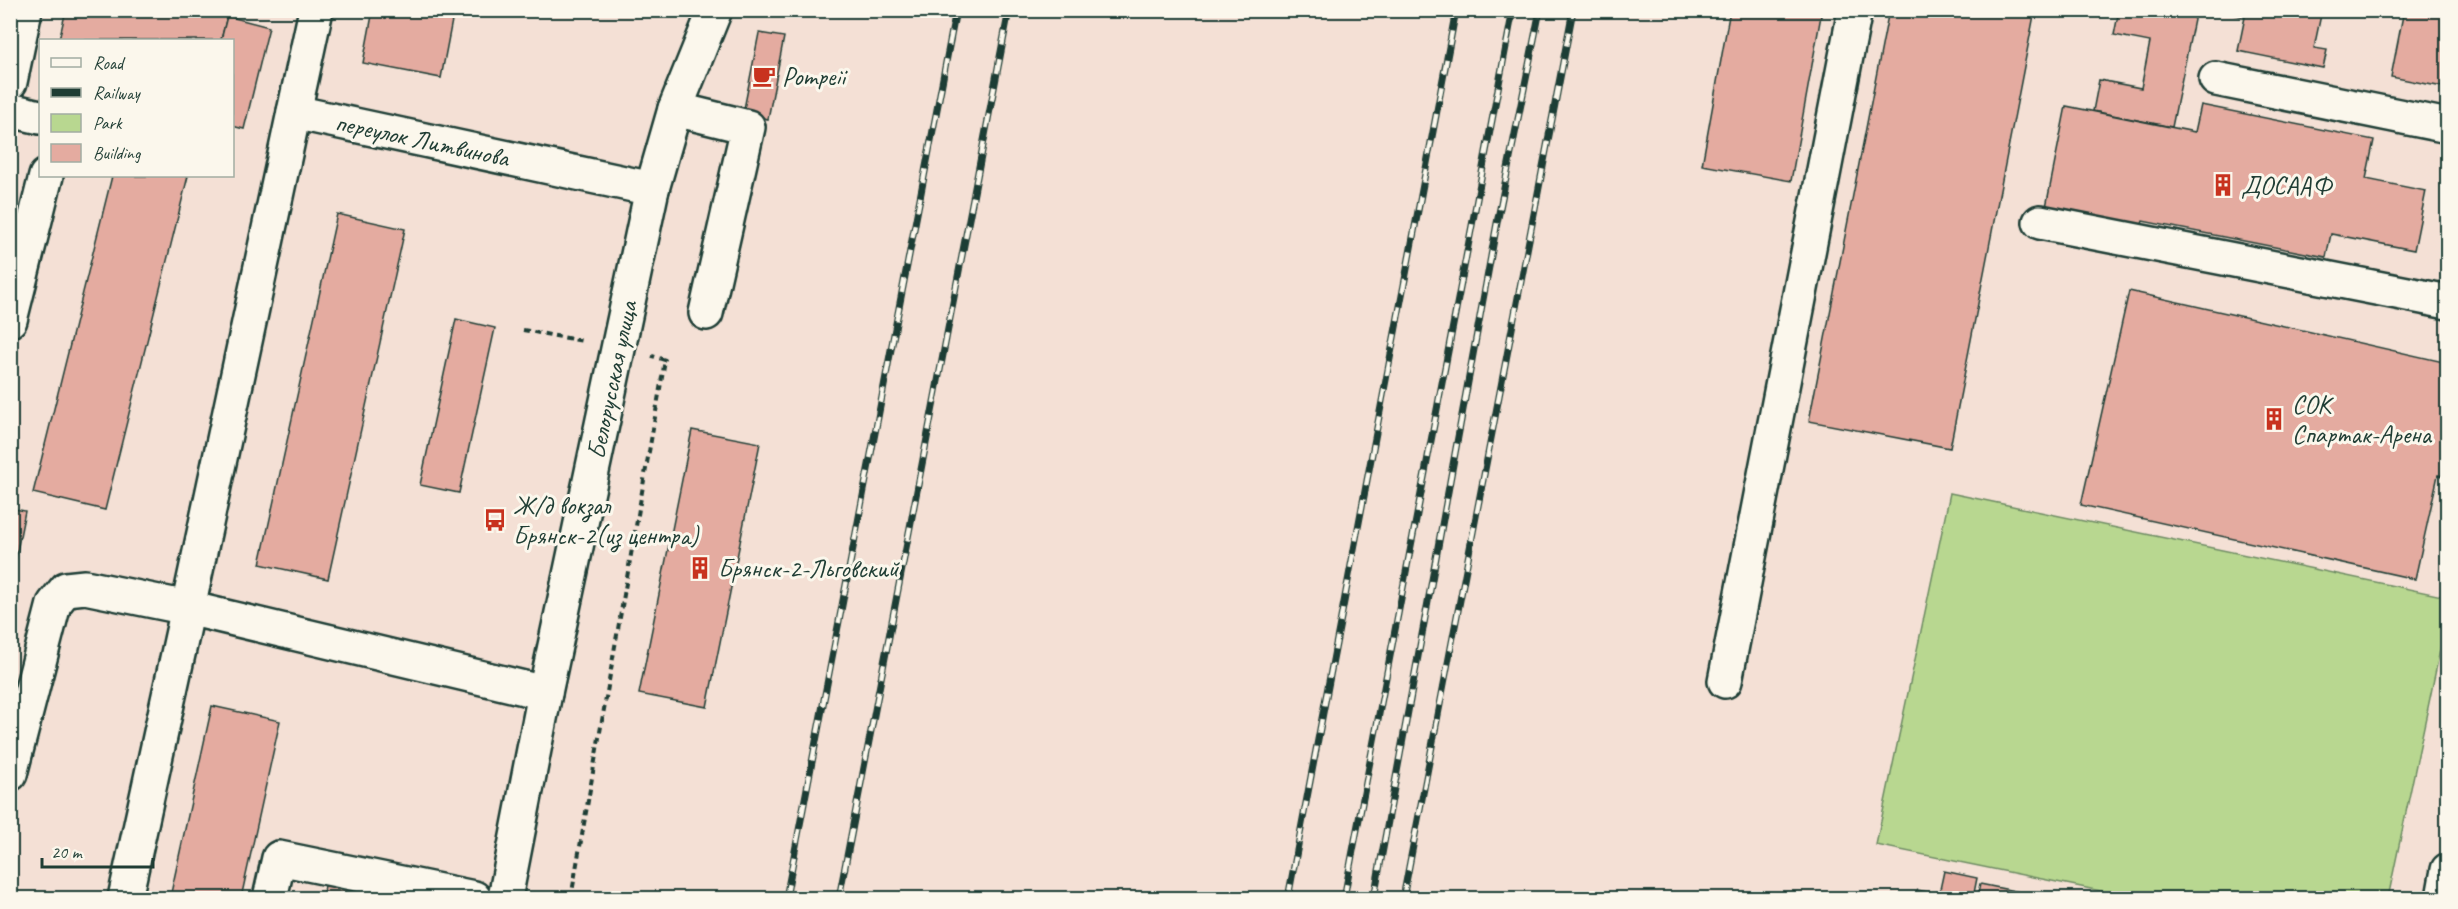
<svg xmlns="http://www.w3.org/2000/svg" width="2458" height="909" font-family="Caveat,sans-serif">
<style>
.green{fill:#b8d790;stroke:#6c8a62;stroke-width:1.5}
.building{fill:#e4aba0;stroke:#1f3d34;stroke-width:1.5}
.lines{fill:none;stroke-linecap:round;stroke-linejoin:round}
.minor-casing{stroke:#1f3d34;stroke-width:38}
.major-casing{stroke:#1f3d34;stroke-width:38}
.path{stroke:#1f3d34;stroke-width:4;stroke-dasharray:6 4.5;stroke-linecap:butt}
.minor{stroke:#fbf7ec;stroke-width:33}
.major{stroke:#fbf7ec;stroke-width:33}
.rail-casing{stroke:#1f3d34;stroke-width:7}
.rail{stroke:#fbf7ec;stroke-width:4.5;stroke-dasharray:14;stroke-linecap:butt}
.labels{text-anchor:middle;dominant-baseline:central;stroke-width:6;stroke-linejoin:round;paint-order:stroke}
.poi-label{font-size:26px;fill:#1f3d34;stroke:#fbf7ec;text-anchor:start}
.street-label{font-size:26px;fill:#1f3d34;stroke:#fbf7ec}
</style>
<rect width="100%" height="100%" fill="#f4e0d5"/>
<filter id="ink" filterUnits="userSpaceOnUse"><feTurbulence type="fractalNoise" baseFrequency=".0167" numOctaves="2"/><feDisplacementMap in="SourceGraphic" scale="12" xChannelSelector="R" yChannelSelector="G"/><feConvolveMatrix kernelMatrix="1 2 1 2 8 2 1 2 1" color-interpolation-filters="sRGB"/></filter>
<g filter="url(#ink)">
<!-- green -->
<path class="green" d="M1950 493 2447 597V617L2388 898H2135L1876 845Z"/>
<!-- building -->
<g class="building">
<path d="M66 10H203L227 16 221 40H59Z"/>
<path d="M373 10H454L441 78 363 63Z"/>
<path d="M1730 10H1822L1791 181 1702 165Z"/>
<path d="M1889 10H2035L1950 448 1809 421Z"/>
<path d="M2119 10H2196L2172 127 2093 111 2099 80 2141 88 2150 42 2114 35Z"/>
<path d="M2228 10H2322L2314 48 2327 50 2323 68 2238 51 2245 17 2227 13Z"/>
<path d="M2404 10H2448V88L2391 77Z"/>
<path d="M227 16 269 27 244 129 232 126V40H221Z"/>
<path d="M759 33 784 37 768 119 743 114Z"/>
<path d="M2201 105 2374 140 2366 179 2426 191 2414 250 2331 234 2326 257 2143 221 2141 227 2046 207 2066 106 2195 132Z"/>
<path d="M112 176H188L105 510 33 493Z"/>
<path d="M337 214 405 229 328 579 260 564Z"/>
<path d="M2129 291 2448 363V477L2438 475 2415 579 2081 505Z"/>
<path d="M456 319 495 328 459 493 420 485Z"/>
<path d="M692 430 760 443 707 707 639 694Z"/>
<path d="M10 508 25 511 10 587Z"/>
<path d="M212 706 280 721 241 898H198L171 893Z"/>
<path d="M1944 871 1977 878 1973 898H1916L1918 890 1939 894Z"/>
<path d="M1980 884 2049 898H1977Z"/>
<path d="M325 885 387 898H323Z"/>
</g>
<g class="lines">
<!-- minor casing -->
<g class="minor-casing">
<g id="minor">
<path d="M316 10 294 112 652 189"/>
<path d="M2216 79 2448 126"/>
<path d="M10 82 25 10"/>
<path d="M675 109 748 127 706 313"/>
<path d="M10 110 40 117"/>
<path d="M2040 222 2448 302"/>
<path d="M10 320 46 176"/>
<path d="M1725 681 1855 10"/>
<path d="M10 774 54 604 66 589 85 587 188 608 294 112"/>
<path d="M125 898 188 608 545 693"/>
<path d="M270 898 279 858 474 898"/>
<path d="M2443 898 2448 870"/>
</g>
</g>
<!-- major casing -->
<g class="major-casing">
<path id="major" d="M505 898 545 693 652 189 675 109 715 10"/>
</g>
<!-- path -->
<g class="path">
<path d="M523 330 583 341"/>
<path d="M571 898 665 360 652 356"/>
</g>
<!-- minor -->
<use href="#minor" class="minor"/>
<!-- major -->
<use href="#major" class="major"/>
<!-- rail casing -->
<g class="rail-casing">
<g id="rail">
<path d="M786 898 956 10"/>
<path d="M839 898 1009 10"/>
<path d="M1288 898 1456 10"/>
<path d="M1344 898 1513 10"/>
<path d="M1374 898 1497 223 1540 10"/>
<path d="M1403 898 1573 10"/>
</g>
</g>
<!-- rail -->
<use href="#rail" class="rail"/>
</g>
</g>
<!-- icons -->
<defs>
<g id="cafe-bare" transform="scale(1.8)"><path d="M-5.5-4.5H6V0H3Q3 3.5 0 3.5H-2.5Q-5.5 3.5-5.5 0ZM3-3.2v2h1.7v-2ZM-6 4.5H4V6H-6Z" fill="#c8321e" stroke="#fbf7ec" stroke-width="2.5" paint-order="stroke"/></g>
<g id="building-bare" transform="scale(1.8)"><path d="M-4-6H4V6H1V3H-1V6H-4ZM-2.5-4.3h1.7v1.8h-1.7ZM.8-4.3h1.7v1.8H.8ZM-2.5-1h1.7V.8h-1.7ZM.8-1h1.7V.8H.8Z" fill="#c8321e" stroke="#fbf7ec" stroke-width="2.5" paint-order="stroke"/></g>
<g id="bus-bare" transform="scale(1.8)"><path d="M-5-6H5V4H4V6H2V4H-2V6H-4V4H-5ZM-3.5-4V0h7V-4ZM-3.5 1.2v1.5H-2V1.2ZM2 1.2v1.5H3.5V1.2Z" fill="#c8321e" stroke="#fbf7ec" stroke-width="2.5" paint-order="stroke"/></g>
</defs>
<g fill-rule="evenodd">
<use href="#cafe-bare" x="764" y="76"/>
<use href="#building-bare" x="2223" y="185"/>
<use href="#building-bare" x="2274" y="419"/>
<use href="#bus-bare" x="495" y="520"/>
<use href="#building-bare" x="700" y="568"/>
</g>
<g class="labels">
<!-- poi labels -->
<g class="poi-label">
<text x="782" y="76">Pompeii</text>
<text x="2241" y="185">ДОСААФ</text>
<text x="2292" y="404">СОК<tspan x="2292" dy="30">Спартак-Арена</tspan></text>
<text x="513" y="505">Ж/д вокзал<tspan x="513" dy="30">Брянск-2(из центра)</tspan></text>
<text x="718" y="568">Брянск-2-Льговский</text>
</g>
<!-- street labels -->
<g class="street-label">
<text transform="translate(422 140) rotate(12)">переулок Литвинова</text>
<text transform="translate(612 380) rotate(-78)">Белорусская улица</text>
</g>
</g>
<!-- margin -->
<rect width="2458" height="909" fill="none" stroke="#fbf7ec" stroke-width="36"/>
<rect x="18" y="18" width="2422" height="873" fill="none" stroke="#1f3d34" stroke-width="2" filter="url(#ink)"/>
<!-- legend -->
<rect x="39" y="39" width="195" height="138" fill="#fbf7ec" stroke="#a3ada2" stroke-width="1.5"/>
<rect x="51" y="58" width="30" height="9" fill="#fbf7ec" stroke="#a3ada2" stroke-width="1.5"/>
<text x="93" y="69" font-size="18" fill="#1f3d34">Road</text>
<rect x="51" y="88" width="30" height="9" fill="#1f3d34" stroke="#a3ada2" stroke-width="1.5"/>
<text x="93" y="99" font-size="18" fill="#1f3d34">Railway</text>
<rect x="51" y="114" width="30" height="18" fill="#b8d790" stroke="#a3ada2" stroke-width="1.5"/>
<text x="93" y="129" font-size="18" fill="#1f3d34">Park</text>
<rect x="51" y="144" width="30" height="18" fill="#e4aba0" stroke="#a3ada2" stroke-width="1.5"/>
<text x="93" y="159" font-size="18" fill="#1f3d34">Building</text>
<!-- scale -->
<path d="M42 858v9h111v-9" fill="none" stroke="#1f3d34" stroke-width="3"/>
<text x="51" y="858" font-size="18" fill="#1f3d34" stroke="#fbf7ec" stroke-width="4.5" paint-order="stroke">20 m</text>
</svg>
